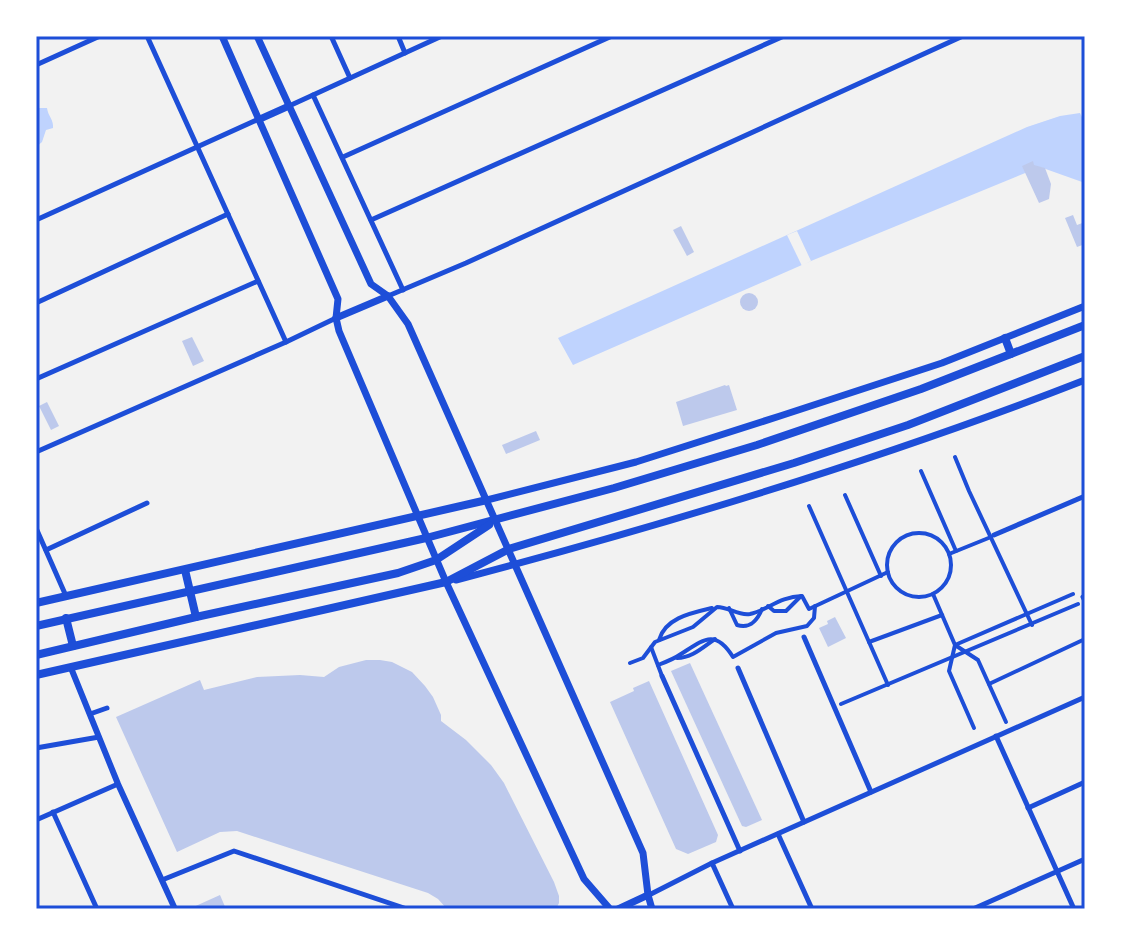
<svg xmlns="http://www.w3.org/2000/svg" width="1121" height="945" font-family="'Work Sans',sans-serif">
<style>
.water{fill:#bfd3fe}
.pier{fill:#f2f2f2}
.building{fill:#bdc9ec}
.lines{fill:none;stroke-linecap:round;stroke-linejoin:round}
.pedestrian{stroke:#1d4ed8;stroke-width:4}
.minor{stroke:#1d4ed8;stroke-width:5}
.tertiary{stroke:#1d4ed8;stroke-width:6}
.secondary{stroke:#1d4ed8;stroke-width:7}
.primary{stroke:#1d4ed8;stroke-width:8}
.neatline{fill:none;stroke:#1d4ed8;stroke-width:3}
</style>
<rect width="100%" height="100%" fill="#f2f2f2"/>
<!-- water -->
<g class="water">
<path d="M36 105 39 108H47C48 116 54 120 53 128L46 130 42 142 36 147Z"/>
<path d="M1080 113 1082 117H1085V183L1040 167 811 261 573 365 558 338 1027 127 1060 116Z"/>
</g>
<!-- pier -->
<path class="pier" d="M797 231 811 261 802 266 787 235Z"/>
<!-- building -->
<g class="building">
<path d="M1033 161 1034 165 1045 168 1051 184 1049 199 1039 203 1022 166Z"/>
<path d="M1073 215 1077 225 1085 222V244L1077 247 1065 218Z"/>
<path d="M681 226 694 252 687 256 673 230Z"/>
<circle cx="749" cy="302" r="9"/>
<path d="M192 337 204 361 193 366 182 341Z"/>
<path d="M725 385 726 386 729 385 737 410 683 426 676 402Z"/>
<path d="M47 402 59 426 51 430 39 406Z"/>
<path d="M536 431 540 440 506 454 502 445Z"/>
<path d="M835 617 846 638 828 647 819 628 828 624 827 621Z"/>
<path d="M366 660H380L392 662 412 672 425 686 433 697 441 715V721L466 740 491 765 504 783 554 882 559 896V903L556 909H447L438 899 428 893 237 831 220 832 177 852 116 717 200 680 204 690 257 677 300 675 324 677 339 667Z"/>
<path d="M690 663 762 820 746 827 742 826 671 671Z"/>
<path d="M649 681 718 835 716 842 688 854 676 849 610 702 634 691 633 688Z"/>
<path d="M220 895 226 909H189Z"/>
</g>
<g class="lines">
<!-- pedestrian -->
<g class="pedestrian">
<path d="M955 457 969 491 1032 625"/>
<path d="M921 471 956 551"/>
<path d="M845 495 881 576"/>
<path d="M809 506 888 685"/>
<circle cx="919" cy="565" r="32"/>
<path d="M949 554 991 537"/>
<path d="M933 594 955 645 1073 594"/>
<path d="M768 606 774 611H786L801 596"/>
<path d="M729 608 737 625C750 629 757 621 762 609"/>
<path d="M659 640C665 618 691 613 712 608"/>
<path d="M869 642 942 615"/>
<path d="M651 647 662 676"/>
<path d="M677 658C692 658 703 647 715 639"/>
<path d="M630 663 643 658 655 642 693 627 717 607C729 607 738 616 750 614 768 610 779 597 802 596L809 609 888 572"/>
<path d="M658 665C666 662 674 659 681 654 703 640 715 628 733 657L776 633 807 626 814 618 815 606"/>
<path d="M989 684 1085 639"/>
<path d="M841 704 1078 604"/>
<path d="M974 728 949 671 955 645 978 660 1006 722"/>
</g>
<!-- minor -->
<g class="minor">
<path d="M147 36 286 342"/>
<path d="M331 36 350 78"/>
<path d="M398 36 405 53"/>
<path d="M36 65 100 36"/>
<path d="M313 95 403 290"/>
<path d="M289 106 442 36"/>
<path d="M343 157 612 36"/>
<path d="M36 220 259 119"/>
<path d="M371 220 784 36"/>
<path d="M388 296 466 263 963 36"/>
<path d="M36 303 228 214"/>
<path d="M36 379 258 281"/>
<path d="M36 452 286 342 336 318"/>
<path d="M36 528 66 596"/>
<path d="M994 535 1085 496"/>
<path d="M46 550 147 503"/>
<path d="M1085 596 1083 597 1085 601"/>
<path d="M804 637 871 792"/>
<path d="M738 668 804 822"/>
<path d="M662 676 740 851"/>
<path d="M90 714 107 708"/>
<path d="M996 736 1074 909"/>
<path d="M36 748 99 737"/>
<path d="M1028 808 1085 782"/>
<path d="M53 812 97 909"/>
<path d="M36 820 118 784"/>
<path d="M778 834 812 909"/>
<path d="M712 863 733 909"/>
<path d="M162 880 234 851 407 909"/>
<path d="M649 895 712 863 1085 697"/>
<path d="M973 909 1085 859"/>
</g>
<!-- tertiary -->
<path class="tertiary" d="M71 668 118 784 175 909"/>
<!-- secondary -->
<g class="secondary">
<path d="M222 36 338 299 336 318 339 331 446 582 584 879 610 909"/>
<path d="M257 36 371 284 388 296 408 324 643 853 648 895 652 909"/>
<path d="M260 119 289 106"/>
<path d="M336 318 388 296"/>
<path d="M487 500 636 462 780 416 942 363 1085 306"/>
<path d="M456 580C669 524 880 460 1085 380"/>
<path d="M618 909 648 895"/>
</g>
<!-- primary -->
<g class="primary">
<path d="M1005 338 1011 354"/>
<path d="M185 570 196 617"/>
<path d="M36 603 487 500"/>
<path d="M66 618 73 646"/>
<path d="M36 626 426 538 614 488 757 445 921 389 1085 325"/>
<path d="M36 655 196 617 398 573 436 560 489 525"/>
<path d="M36 675 446 582 509 549 794 463 908 425 1085 356"/>
</g>
</g>
<!-- border -->
<rect width="1121" height="945" fill="none" stroke="#ffffff" stroke-width="76"/>
<rect x="38" y="38" width="1045" height="869" class="neatline"/>
</svg>
